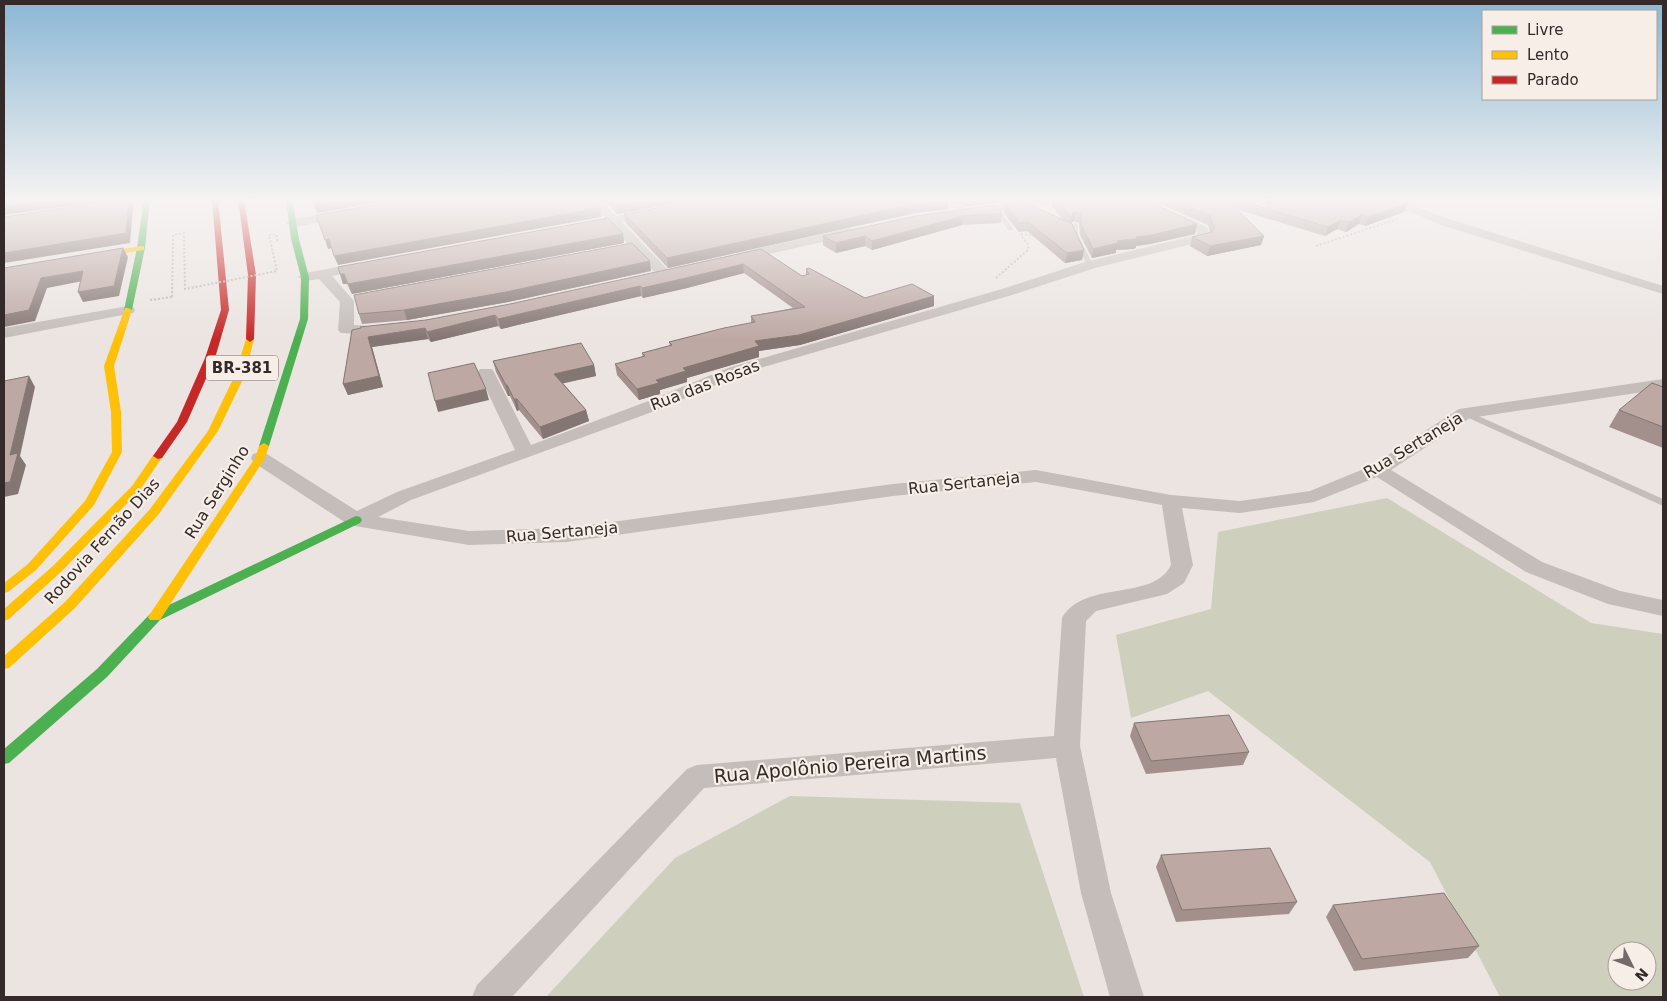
<svg xmlns="http://www.w3.org/2000/svg" width="1667" height="1001" font-family="'DejaVu Sans',sans-serif">
<style>
.green{fill:#cecfbc;fill-rule:evenodd}
.lines{fill:none;stroke-linecap:round;stroke-linejoin:round}
.path{stroke:#bdb5b2;stroke-width:2;stroke-dasharray:2 2;stroke-linecap:butt}
.lane{fill:#c4bdba;fill-rule:evenodd}
.street{fill:#c4bdba;fill-rule:evenodd}
.fast{fill:#4caf50;fill-rule:evenodd}
.slow{fill:#ffc107;fill-rule:evenodd}
.jam{fill:#c62828;fill-rule:evenodd}
.path-bridge{stroke:#bdb5b2;stroke-width:2;stroke-dasharray:2 2;stroke-linecap:butt}
.wall{fill:#a3908d}
.shaded-wall{fill:#847673}
.building{fill:#bda8a4;stroke:#847673}
.labels{text-anchor:middle;dominant-baseline:central;stroke-width:4.5;stroke-linejoin:round;paint-order:stroke}
.shield{fill:#f7eee8;stroke:#6e6562;stroke-width:1}
.shield-label{font-size:15px;font-weight:bold;fill:#342a29}
.street-label{font-size:16px;fill:#342a29;stroke:#f7eee8}
.near-street-label{font-size:19px;fill:#342a29;stroke:#f7eee8}
</style>
<rect width="100%" height="100%" fill="#ebe4e1"/>
<!-- green -->
<g class="green">
<path d="M1387 498 1591 623 1663 634V997H1500L1430 862 1208 691 1131 718 1116 635 1211 609 1218 532ZM1617 951H1647V981H1617Z"/>
<path d="M790 796 1020 803 1084 997H546L675 858Z"/>
</g>
<g class="lines">
<!-- path -->
<g class="path">
<path d="M1021 234 1035 236"/>
<path d="M1316 246 1398 219"/>
<path d="M996 278 1028 250V244L1020 235"/>
<path d="M150 300 172 297"/>
</g>
<!-- lane -->
<g class="lane">
<path d="M907 199H921L982 211 979 213Z"/>
<path d="M995 208H999L1013 229 1012 230H1008L994 209Z"/>
<path d="M1075 223 1078 225V235L1093 265 1092 266 1087 265 1072 235V225Z"/>
<path d="M1465 410 1663 499V506L1462 415 1461 413 1462 411Z"/>
</g>
<!-- street -->
<g class="street">
<path d="M131 199 153 200 147 203 105 211 99 207 105 203Z"/>
<path d="M587 199H600L616 216 652 209 656 210 658 213 656 216 622 222 668 270 670 273 668 276H658L610 225 584 230 580 229 578 226 580 223 605 218Z"/>
<path d="M1040 199H1073L1067 202 972 216 966 212 972 208Z"/>
<path d="M1128 199H1144L1207 227 1210 237 1208 240 1095 268 1012 295 740 374 663 408 411 500 378 517 469 531 567 528 893 484 1036 470 1171 495 1240 501 1310 491 1371 466 1459 409 1663 379V389L1470 418 1391 470 1542 562 1620 591 1663 600V616L1608 604 1526 572 1377 477 1314 502 1240 513 1182 508 1193 565 1184 583 1167 594 1096 611 1086 621 1080 746 1111 893 1144 997H1110L1081 893 1056 758 704 788 512 997H472L477 985 687 769 697 765 1054 736 1062 618C1085 579 1153 602 1171 565L1162 505 1036 482 893 496 567 542 469 545 349 525 253 462 251 458 253 454 260 452 267 454 357 511 397 492 515 450 478 372 480 369H492L494 372 531 445 651 400 728 368 1002 289 1085 262 1197 235V232Z"/>
<path d="M1380 199H1397L1449 219 1663 286V294L1441 225Z"/>
<path d="M344 211 348 212 350 215 348 218 292 227 286 223 292 219Z"/>
<path d="M850 228 854 229 856 232 854 235 737 261 730 257 737 253Z"/>
<path d="M364 262 371 266 369 269 332 276 354 301V325L383 327 386 330 383 333 378 335 341 333 338 330 340 302 319 279 305 281 298 277 305 273Z"/>
<path d="M128 306 133 307 135 310 133 313 4 338V328Z"/>
</g>
<!-- fast -->
<g class="fast">
<path d="M144 199H150L145 248 132 310 128 312 124 310 137 248Z"/>
<path d="M286 199H292L299 239 309 277 308 319 269 446 264 449 259 446 300 319 301 277 291 239Z"/>
<path d="M356 516 360 517 362 520 360 523 160 620 107 677 9 763 4 764V749L97 669 150 614Z"/>
</g>
<!-- slow -->
<g class="slow">
<path d="M141 246H144V250L88 259 84 257 88 255Z"/>
<path d="M125 308H128L132 310 114 366 121 412 122 452 94 505 36 570 8 592 4 593V583L28 564 85 501 112 452 111 412 104 366Z"/>
<path d="M250 336 254 339 245 375 218 431 158 515 75 608 9 668 4 669V656L65 602 150 509 208 431 235 375 246 339Z"/>
<path d="M264 443 269 446 265 458 160 620H150L148 617 150 614 255 458 259 446Z"/>
<path d="M158 453 163 456 140 490 62 571 9 619 4 621V609L54 565 132 486 154 454Z"/>
</g>
<!-- jam -->
<g class="jam">
<path d="M212 199H218L229 310 215 358 187 422 162 458 158 459 153 456 177 422 205 358 221 310Z"/>
<path d="M238 199H244L256 275 254 339 250 342 246 339 248 275Z"/>
</g>
<!-- path-bridge -->
<path class="path-bridge" d="M172 297 173 235 184 233 185 289 277 271 269 235 276 234 278 242"/>
</g>
<!-- wall -->
<g class="wall">
<path d="M603 199H698L617 214Z"/>
<path d="M707 199H1004V202L967 206 948 202V209L915 213 668 268 626 223 624 214Z"/>
<path d="M1053 199H1144L1197 224 1195 234 1150 244 1136 246V248L1133 249 1116 250V253L1092 258 1080 235 1079 223 1074 221 1071 223 1084 250 1082 260 1065 263 1027 231 1019 232 1004 213 1005 204 1063 220 1052 206Z"/>
<path d="M1149 199H1240L1265 208 1281 200 1267 206 1246 199H1396L1408 203 1404 212 1365 226 1359 224 1346 232 1337 229 1325 236 1236 209 1264 236 1261 245 1207 256 1190 246 1192 237 1210 232 1208 225Z"/>
<path d="M1002 214 1001 223 962 225 872 250 865 246 836 253 823 245V236L916 216Z"/>
<path d="M623 234 624 243 352 294 347 284H343L338 267Z"/>
<path d="M761 249 802 276 806 275V269L865 298 934 296V306L800 345 759 351V357L687 378V382L660 390V394L639 400 617 375 615 364 643 357 642 353 670 346 669 342 751 323V316L793 308 744 273 687 288 643 298 641 296 501 329 498 326 431 342 428 339 372 347 383 387 348 395 343 384 352 330 426 320 510 304Z"/>
<path d="M651 271 508 302 407 320 362 324 359 314Z"/>
<path d="M493 361 594 365 596 376 563 383 586 410 589 421 543 439 519 410 517 411 510 396H508L496 372Z"/>
<path d="M1663 387V448L1609 427 1619 410Z"/>
<path d="M1134 723 1249 752 1243 765 1146 774 1130 736Z"/>
<path d="M1161 855 1297 902 1289 914 1176 922 1156 867Z"/>
<path d="M1333 905 1479 946 1468 958 1354 971 1326 917Z"/>
</g>
<!-- shaded-wall -->
<g class="shaded-wall">
<path d="M51 199H120L4 215V206Z"/>
<path d="M129 199 133 207 130 243 4 263V253Z"/>
<path d="M344 199H399L317 213 314 204Z"/>
<path d="M649 199H698L617 214 615 205Z"/>
<path d="M968 199H1004V202L967 206Z"/>
<path d="M1269 199H1284L1267 206Z"/>
<path d="M948 200V209L915 213 668 268 667 258 915 204Z"/>
<path d="M1408 203 1404 212 1365 226 1368 217Z"/>
<path d="M600 208 601 217 338 265 334 256Z"/>
<path d="M1075 212 1074 221 1071 223 1072 214Z"/>
<path d="M1362 215 1359 224 1346 232 1349 222Z"/>
<path d="M963 216 962 225 872 250V241Z"/>
<path d="M1341 220 1337 229 1325 236 1328 227Z"/>
<path d="M1197 224 1195 234 1150 244 1136 246V248L1133 249 1116 250V253L1092 258 1093 249 1117 241Z"/>
<path d="M623 234 624 243 352 294 348 284Z"/>
<path d="M865 236V246L836 253V243Z"/>
<path d="M1264 236 1261 245 1207 256 1210 246Z"/>
<path d="M329 239 332 248 328 249 325 240Z"/>
<path d="M123 248 128 257 119 296 83 302 78 292Z"/>
<path d="M1084 250 1082 260 1065 263 1067 253Z"/>
<path d="M650 261 651 271 508 302 407 320 404 310Z"/>
<path d="M743 264 744 273 687 288 643 298 642 288Z"/>
<path d="M83 271 88 280 47 288 35 321 4 327V315L41 278Z"/>
<path d="M340 274H344L347 284H343Z"/>
<path d="M640 286 641 296 501 329 498 319Z"/>
<path d="M934 296V306L800 345 759 351V357L687 378V382L660 390V394L639 400 637 389 683 368 755 341Z"/>
<path d="M495 315 498 326 431 342 427 332Z"/>
<path d="M425 328 428 339 372 347 383 387 348 395 343 384 368 337Z"/>
<path d="M594 365 596 376 556 385 554 374Z"/>
<path d="M29 376 35 387 20 456 26 465 18 494 4 497V499V483L10 455Z"/>
<path d="M506 385H507L510 396H508Z"/>
<path d="M486 389 489 400 438 412 435 401Z"/>
<path d="M514 399H517L519 410 517 411Z"/>
<path d="M586 410 589 421 543 439 540 427Z"/>
</g>
<!-- building -->
<g class="building">
<path d="M4 199H51L4 206Z"/>
<path d="M123 199H129L126 233 4 253V217Z"/>
<path d="M312 199H344L314 204Z"/>
<path d="M408 199H591L600 208 334 256 329 239 325 240 316 215Z"/>
<path d="M610 199H649L615 205Z"/>
<path d="M707 199H943L948 200 915 204 667 258 624 214Z"/>
<path d="M1055 199H1144L1197 224 1152 235 1136 237 1138 239H1135L1117 241 1118 243 1093 249 1081 225V214L1075 212 1072 214V219Z"/>
<path d="M1171 199H1226L1264 236 1210 246 1192 237 1212 232 1214 227 1210 216Z"/>
<path d="M1235 199H1240L1265 208 1283 199H1396L1408 203 1368 217 1362 215 1349 222 1341 220 1328 227Z"/>
<path d="M1023 201 1072 224 1084 250 1067 253 1028 222 1020 223 1005 204Z"/>
<path d="M996 205 1002 214 963 216 872 241 865 236 836 243 823 236 916 216Z"/>
<path d="M608 218 623 234 348 284 344 274H340L338 267Z"/>
<path d="M632 243 650 261 506 292 404 310 359 314 354 295Z"/>
<path d="M123 248 114 286 78 292 83 271 41 278 29 310 4 315V268Z"/>
<path d="M761 249 802 276 809 274 806 269 809 268 865 298 912 284 934 296 799 335 755 341 759 346 683 368 686 371 656 380 659 383 637 389 615 364 645 356 642 353 672 345 669 342 724 328 755 322 751 316 805 307 743 264 686 278 642 288 640 286 498 319 495 315 427 332 425 328 368 337 379 376 343 384 352 330 361 328 360 327 426 320 510 304Z"/>
<path d="M581 343 594 365 554 374 586 410 540 427 517 399H514L507 385H506L493 361Z"/>
<path d="M474 363 486 389 435 401 428 373Z"/>
<path d="M29 376 10 455 18 453 10 482 4 483V381Z"/>
<path d="M1652 383 1663 387V427L1619 410Z"/>
<path d="M1229 715 1249 752 1151 761 1134 723Z"/>
<path d="M1270 848 1297 902 1182 910 1161 855Z"/>
<path d="M1444 893 1479 946 1362 959 1333 905Z"/>
</g>
<!-- sky -->
<linearGradient id="sky" x2="0" y2="1"><stop stop-color="#8bb7d4"/><stop offset="0.59" stop-color="#f6f3f2"/><stop offset="1" stop-color="#f6f3f2" stop-opacity="0"/></linearGradient>
<rect width="1667" height="339" fill="url(#sky)"/>
<g class="labels">
<!-- shield labels -->
<rect class="shield" x="206" y="355.5" width="72" height="25" rx="4"/>
<g class="shield-label">
<text x="242" y="368">BR-381</text>
</g>
<!-- street labels -->
<g class="street-label">
<text transform="translate(705 385) rotate(-21)">Rua das Rosas</text>
<text transform="translate(1413 445) rotate(-31)">Rua Sertaneja</text>
<text transform="translate(964 483) rotate(-6)">Rua Sertaneja</text>
<text transform="translate(217 492) rotate(-58)">Rua Serginho</text>
<text transform="translate(562 532) rotate(-5)">Rua Sertaneja</text>
<text transform="translate(102 541) rotate(-48)">Rodovia Fernão Dias</text>
</g>
<!-- near-street labels -->
<g class="near-street-label">
<text transform="translate(850 764) rotate(-5)">Rua Apolônio Pereira Martins</text>
</g>
</g>
<!-- border -->
<rect width="1667" height="1001" fill="none" stroke="#342a29" stroke-width="10"/>
<!-- legend -->
<rect x="1482" y="10" width="175" height="90" fill="#f7eee8" stroke="#a9a09c"/>
<rect x="1492" y="26" width="25" height="8" fill="#4caf50" stroke="#a9a09c"/>
<text x="1527" y="35" font-size="15" fill="#342a29">Livre</text>
<rect x="1492" y="51" width="25" height="8" fill="#ffc107" stroke="#a9a09c"/>
<text x="1527" y="60" font-size="15" fill="#342a29">Lento</text>
<rect x="1492" y="76" width="25" height="8" fill="#c62828" stroke="#a9a09c"/>
<text x="1527" y="85" font-size="15" fill="#342a29">Parado</text>
<!-- north arrow -->
<g transform="translate(1632 966) rotate(132)"><circle r="24" fill="#f7eee8" stroke="#a9a09c"/>
<path d="M0-4L9 19L0 12L-9 19Z" fill="#746b69"/>
<text y="-8" font-size="14" font-weight="bold" text-anchor="middle" fill="#342a29">N</text>
</g>
</svg>
